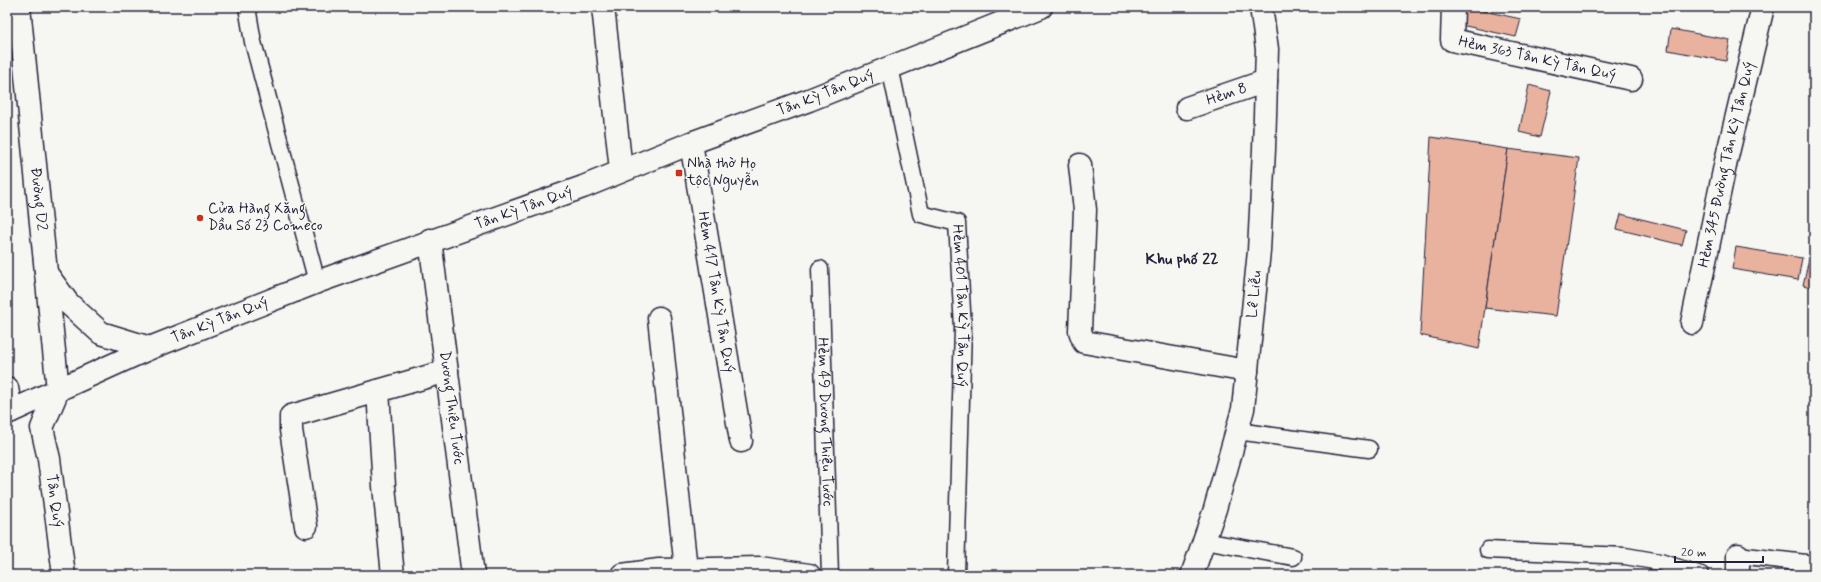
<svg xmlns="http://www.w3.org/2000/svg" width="1821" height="582" font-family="Mynerve,sans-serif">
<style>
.building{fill:#e9b29f;stroke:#22223b}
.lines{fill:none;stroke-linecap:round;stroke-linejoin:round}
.lane-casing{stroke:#22223b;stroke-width:19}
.street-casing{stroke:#22223b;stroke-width:25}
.secondary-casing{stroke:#22223b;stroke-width:25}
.lane{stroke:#f6f6f2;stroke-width:16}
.street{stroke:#f6f6f2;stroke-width:22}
.secondary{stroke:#f6f6f2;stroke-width:22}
.poi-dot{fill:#c8321e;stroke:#f6f6f2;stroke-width:1.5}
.labels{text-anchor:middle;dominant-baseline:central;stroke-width:3;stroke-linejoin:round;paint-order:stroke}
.street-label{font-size:15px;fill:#22223b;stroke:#f6f6f2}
.poi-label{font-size:15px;fill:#22223b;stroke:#f6f6f2;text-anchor:start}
.neighbourhood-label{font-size:16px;font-weight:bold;fill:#22223b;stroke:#f6f6f2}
</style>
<rect width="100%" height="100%" fill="#f6f6f2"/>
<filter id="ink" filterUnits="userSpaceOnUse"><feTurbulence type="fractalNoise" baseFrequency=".025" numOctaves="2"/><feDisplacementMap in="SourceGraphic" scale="8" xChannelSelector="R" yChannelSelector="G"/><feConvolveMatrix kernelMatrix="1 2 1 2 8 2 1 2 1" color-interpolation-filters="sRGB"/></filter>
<g filter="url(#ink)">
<!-- building -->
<g class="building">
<path d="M1465 7 1521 19 1516 37 1461 25Z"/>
<path d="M1671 29 1730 40 1726 61 1668 50Z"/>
<path d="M1529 85 1551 91 1540 137 1519 132Z"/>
<path d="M1431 137 1508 149 1479 349 1420 335Z"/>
<path d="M1508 149 1579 158 1556 316 1485 308Z"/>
<path d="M1621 214 1686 230 1682 245 1617 229Z"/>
<path d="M1814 237V288L1803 285Z"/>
<path d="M1736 247 1802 258 1798 280 1732 269Z"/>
</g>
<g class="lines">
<!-- lane casing -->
<g class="lane-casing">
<g id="lane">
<path d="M247 7 253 42 317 282"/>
<path id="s1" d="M890 67 921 214 957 223 963 328 956 575"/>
<path id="s2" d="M820 269 830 575"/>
<path d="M1237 431 1369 449"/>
<path d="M1204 541 1293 557"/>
<path d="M1488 550 1625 556 1660 562 1701 575"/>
<path d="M1738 555 1814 564"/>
</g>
</g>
<!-- street casing -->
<g class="street-casing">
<g id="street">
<path d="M603 7 621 170"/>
<path id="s3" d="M1453 7 1452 40 1631 79"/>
<path id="s4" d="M1187 108 1266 81"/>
<path id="s5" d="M691 143 741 441"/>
<path d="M1080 165 1085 210 1080 331 1084 342 1247 371"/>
<path id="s6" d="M430 240 473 575"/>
<path d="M659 318 686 569"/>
<path id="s7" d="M1692 323 1726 161 1763 7"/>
<path d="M378 391 384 486 393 575"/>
<path d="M306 526 291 430V416L447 371"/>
<path d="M622 575 659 570 760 568 809 575"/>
<path id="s8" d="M1192 575 1215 509 1243 409 1259 251 1264 149 1267 49 1261 7"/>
<path d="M1738 575V555"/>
</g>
</g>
<!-- secondary casing -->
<g class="secondary-casing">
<g id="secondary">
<path id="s9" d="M19 7 58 390 42 428 49 459 64 575"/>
<path d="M46 273 68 303 101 333 150 348"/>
<path d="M7 388 11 411"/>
<path id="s10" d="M7 413 150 348 317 282 583 187 691 143 809 100 1041 7"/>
</g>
</g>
<!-- lane -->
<use href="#lane" class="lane"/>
<!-- street -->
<use href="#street" class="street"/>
<!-- secondary -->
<use href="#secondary" class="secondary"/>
</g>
</g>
<!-- markers -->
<g class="poi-dot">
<rect x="675" y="169" width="8" height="8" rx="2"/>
<circle cx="200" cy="218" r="4"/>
</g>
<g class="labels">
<!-- street labels -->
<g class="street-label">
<text stroke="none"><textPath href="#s3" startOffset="120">Hẻm 363 Tân Kỳ Tân Quý</textPath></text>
<text stroke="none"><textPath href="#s10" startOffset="879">Tân Kỳ Tân Quý</textPath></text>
<text stroke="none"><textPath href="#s4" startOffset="42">Hẻm 8</textPath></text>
<text stroke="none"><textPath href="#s7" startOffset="162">Hẻm 345 Đường Tân Kỳ Tân Quý</textPath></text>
<text stroke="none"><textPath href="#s9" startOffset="193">Đường D2</textPath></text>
<text stroke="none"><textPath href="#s10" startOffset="556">Tân Kỳ Tân Quý</textPath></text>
<text stroke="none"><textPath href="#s5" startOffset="151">Hẻm 417 Tân Kỳ Tân Quý</textPath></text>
<text stroke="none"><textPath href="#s8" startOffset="289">Lê Liễu</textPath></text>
<text stroke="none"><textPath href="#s1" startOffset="270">Hẻm 401 Tân Kỳ Tân Quý</textPath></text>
<text stroke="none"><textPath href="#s10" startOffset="232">Tân Kỳ Tân Quý</textPath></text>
<text stroke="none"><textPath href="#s6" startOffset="169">Dương Thiệu Tước</textPath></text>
<text stroke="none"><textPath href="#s2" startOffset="153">Hẻm 49 Dương Thiệu Tước</textPath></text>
<text stroke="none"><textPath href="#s9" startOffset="500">Tân Quý</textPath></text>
</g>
<!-- poi labels -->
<g class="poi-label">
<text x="687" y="164">Nhà thờ Họ<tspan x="687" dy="17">tộc Nguyễn</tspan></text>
<text x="208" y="209">Cửa Hàng Xăng<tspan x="208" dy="17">Dầu Số 23 Comeco</tspan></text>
</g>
<!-- neighbourhood labels -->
<g class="neighbourhood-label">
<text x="1182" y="259">Khu phố 22</text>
</g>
</g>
<!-- margin -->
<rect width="1821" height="582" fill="none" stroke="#f6f6f2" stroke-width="24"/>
<rect x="12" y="12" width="1797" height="558" fill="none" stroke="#22223b" stroke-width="1.5" filter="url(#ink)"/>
<!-- scale -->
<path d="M1675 556v6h88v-6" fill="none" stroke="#22223b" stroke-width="2"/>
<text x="1681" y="556" font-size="12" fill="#22223b" stroke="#f6f6f2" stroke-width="3" paint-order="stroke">20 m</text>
</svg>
